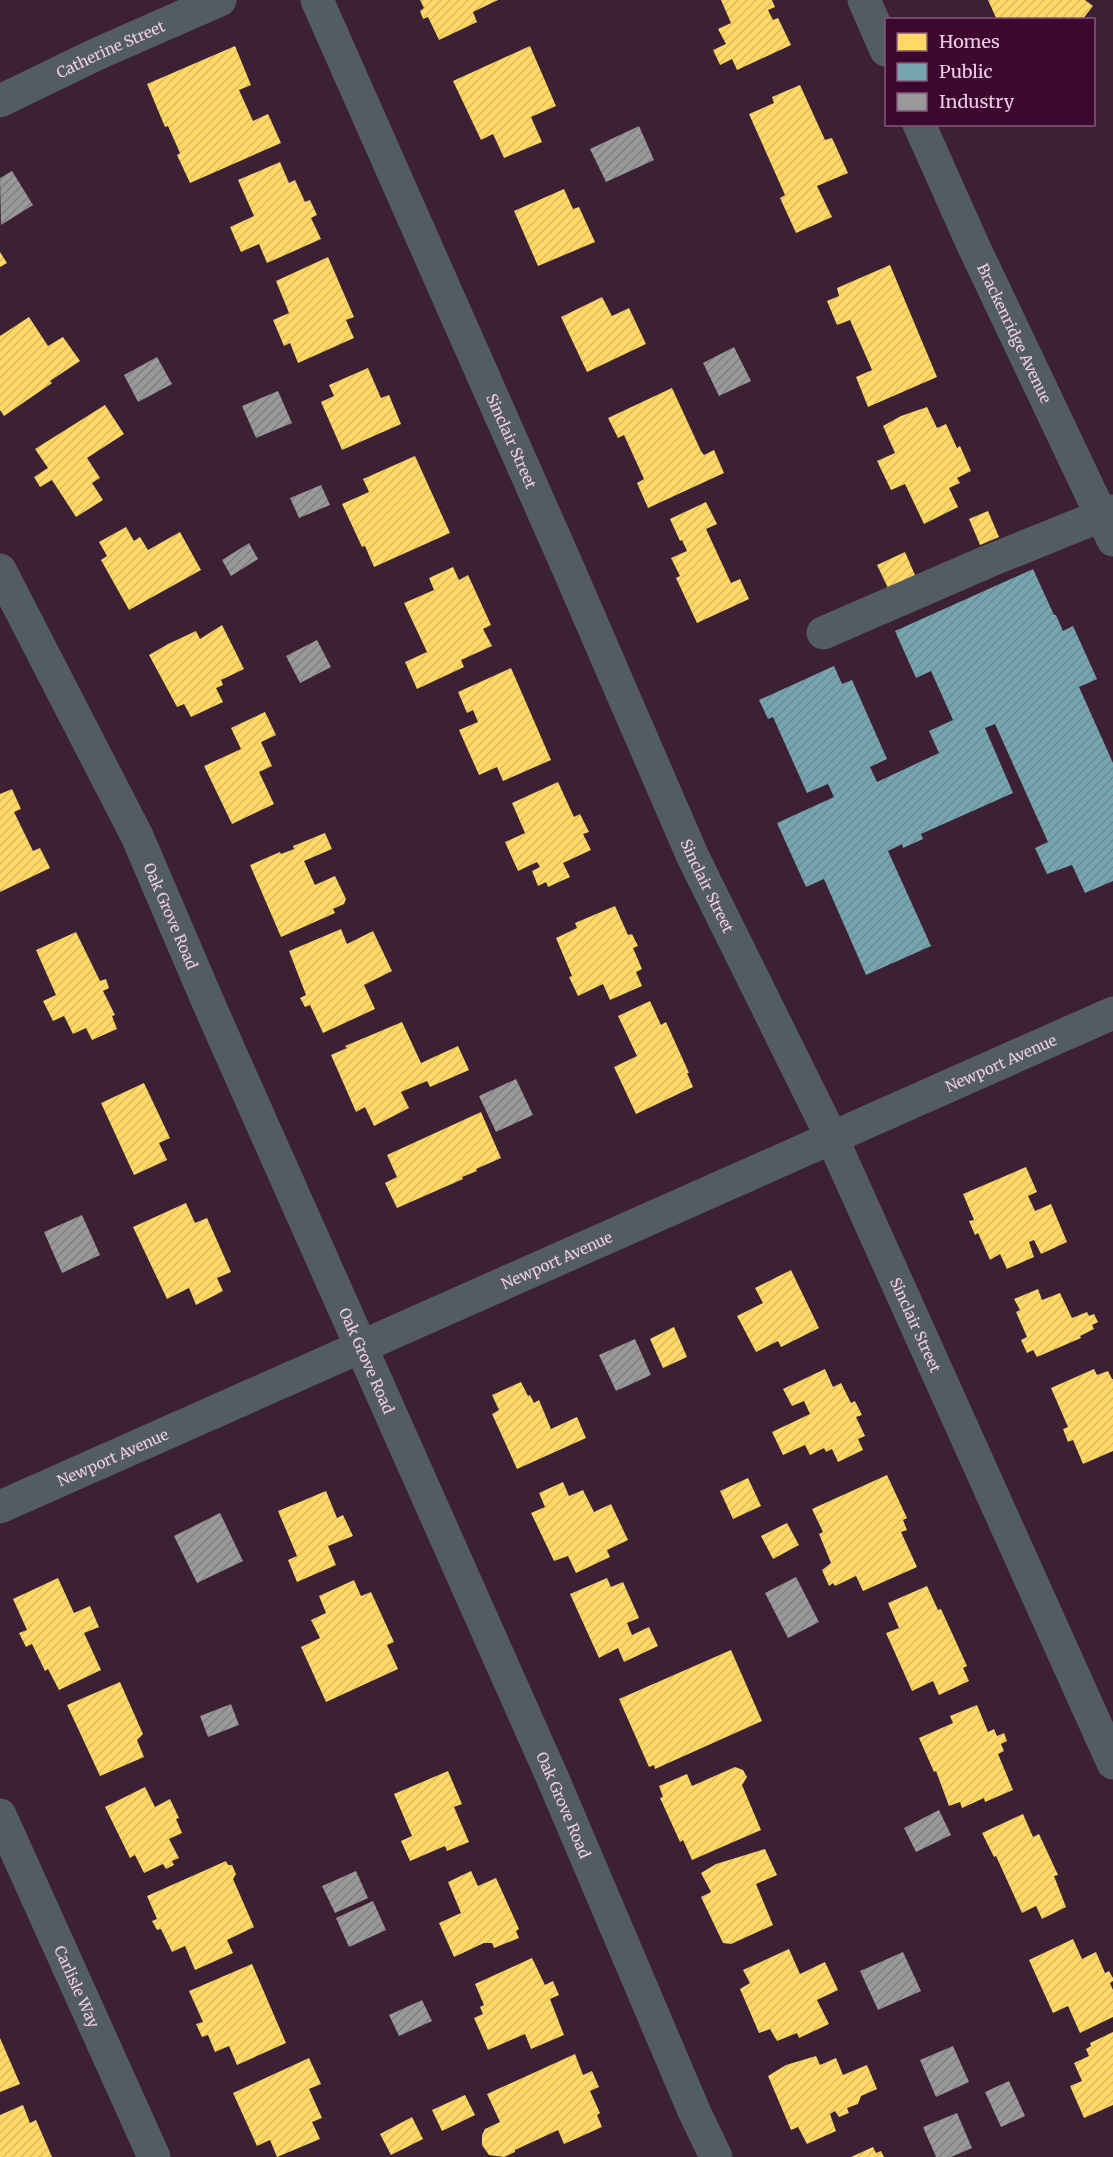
<svg xmlns="http://www.w3.org/2000/svg" width="1113" height="2157" font-family="Merriweather,serif">
<style>
.homes{fill:url(#homes-hatch)}
.public{fill:url(#public-hatch)}
.industry{fill:url(#industry-hatch)}
.lines{fill:none;stroke-linecap:round;stroke-linejoin:round}
.minor{stroke:#545c63;stroke-width:33}
.labels{text-anchor:middle;dominant-baseline:central;stroke-width:6;stroke-linejoin:round;paint-order:stroke}
.street-label{font-size:15px;fill:#efcde3;stroke:#3c0830}
</style>
<defs>
<pattern id="homes-hatch" width="6" height="6" patternUnits="userSpaceOnUse" patternTransform="scale(1.5)"><rect width="6" height="6" fill="#ffd966"/><path d="M-1 1l2-2M0 6l6-6M5 7l2-2" fill="none" stroke="#daba5f"/></pattern>
<pattern id="public-hatch" width="6" height="6" patternUnits="userSpaceOnUse" patternTransform="scale(1.5)"><rect width="6" height="6" fill="#76a5af"/><path d="M-1 1l2-2M0 6l6-6M5 7l2-2" fill="none" stroke="#6a8b94"/></pattern>
<pattern id="industry-hatch" width="6" height="6" patternUnits="userSpaceOnUse" patternTransform="scale(1.5)"><rect width="6" height="6" fill="#999"/><path d="M-1 1l2-2M0 6l6-6M5 7l2-2" fill="none" stroke="#817e80"/></pattern>
</defs>
<rect width="100%" height="100%" fill="#3c2034"/>
<!-- homes -->
<g class="homes">
<path d="M420 0H498L473 12 477 22 439 40 428 17 423 19 420 11 424 8Z"/>
<path d="M721 0H772L775 7 768 10 773 20 778 18 791 45 737 70 732 59 720 65 713 50 726 44 718 29 731 23Z"/>
<path d="M988 0H1085L1093 6 1082 20H997Z"/>
<path d="M235 46 251 85 239 90 253 121 268 114 281 143 190 183 177 155 180 153 168 126 165 127 147 84Z"/>
<path d="M530 46 556 106 531 117 542 142 504 158 493 134 481 140 453 81Z"/>
<path d="M800 85 825 140 832 138 848 173 817 186 832 217 796 233 780 198 785 195 749 114 774 103 772 97Z"/>
<path d="M280 162 289 183 295 180 305 202 310 200 317 215 311 218 321 239 267 263 259 244 241 252 230 227 254 216 238 180Z"/>
<path d="M564 189 573 209 579 207 595 242 538 266 514 211Z"/>
<path d="M0 252 7 263 0 267Z"/>
<path d="M328 257 354 317 346 320 354 338 298 363 290 343 284 346 273 320 289 313 276 281Z"/>
<path d="M890 265 937 377 868 407 856 377 872 370 850 320 837 325 827 301 839 296 837 288Z"/>
<path d="M602 297 612 316 629 308 646 344 587 372 561 317Z"/>
<path d="M29 317 48 346 63 337 80 361 50 381 52 383 4 416 0 410V336Z"/>
<path d="M368 368 381 398 389 395 401 424 342 450 321 402 334 396 329 385Z"/>
<path d="M672 388 701 451 704 455 714 450 724 473 648 508 637 483 644 479 624 435 618 438 608 418Z"/>
<path d="M105 405 124 434 87 458 100 478 92 483 103 500 76 517 52 480 40 487 34 477 48 468 35 449Z"/>
<path d="M927 407 937 428 946 424 957 448 960 446 971 471 957 478 960 483 949 488 958 507 924 524 905 484 891 490 877 461 895 453 883 426 901 416Z"/>
<path d="M415 456 450 533 374 567 365 546 362 547 342 504 369 492 363 479Z"/>
<path d="M706 502 717 524 706 529 731 583 740 579 749 599 697 623 676 578 680 576 671 558 687 551 682 540 680 541 670 519Z"/>
<path d="M988 511 999 537 980 545 969 519Z"/>
<path d="M126 527 134 541 140 537 148 550 180 532 201 570 129 610 101 560 107 556 99 542Z"/>
<path d="M905 552 915 575 888 588 877 565Z"/>
<path d="M453 567 459 580 468 575 491 625 483 629 492 646 461 660 464 667 417 689 405 662 427 652 404 603 434 590 429 578Z"/>
<path d="M222 625 244 669 221 680 223 685 216 688 223 702 191 717 184 704 177 707 149 655 168 644 196 631 200 639Z"/>
<path d="M511 668 551 760 503 781 497 767 479 775 459 730 478 722 473 710 467 713 458 692Z"/>
<path d="M265 712 276 735 261 742 272 766 259 772 274 804 232 824 204 766 241 749 231 728Z"/>
<path d="M558 782 574 817 580 814 589 832 583 834 591 850 563 863 570 877 548 887 546 882 538 886 532 871 540 867 537 862 518 871 505 842 525 833 512 803Z"/>
<path d="M12 789 21 809 14 812 33 851 40 848 50 868 0 892V794Z"/>
<path d="M325 833 332 849 304 861 315 885 335 876 346 899 344 904 333 909 335 913 281 937 250 865 280 852 281 854 294 849 293 846Z"/>
<path d="M615 906 628 935 632 934 638 946 633 948 642 969 636 972 642 986 610 1000 603 984 578 996 569 977 572 976 556 938 577 928 575 923Z"/>
<path d="M341 929 347 944 373 931 392 971 364 985 375 1009 323 1033 310 1005 305 1007 300 998 306 995 289 951Z"/>
<path d="M76 932 100 981 106 979 109 988 103 991 115 1015 112 1016 117 1029 92 1040 86 1028 73 1034 64 1016 53 1021 43 1001 56 995 36 950Z"/>
<path d="M650 1001 661 1025 666 1022 689 1073H687L693 1087 636 1114 614 1067 637 1056 618 1016Z"/>
<path d="M402 1022 421 1063 458 1046 469 1070 430 1087 427 1081 401 1092 409 1108 374 1126 365 1107 356 1112 331 1055 347 1048 345 1046Z"/>
<path d="M144 1083 170 1138 159 1143 167 1160 134 1175 101 1103Z"/>
<path d="M481 1112 501 1158 476 1169 477 1171 462 1177 463 1179 397 1208 385 1183 397 1177 387 1155Z"/>
<path d="M1026 1167 1037 1192 1028 1196 1035 1211 1051 1204 1067 1242 1041 1254 1034 1240 1029 1242 1034 1257 1007 1269 1000 1254 990 1260 978 1233 975 1235 969 1221 974 1220 963 1194Z"/>
<path d="M186 1203 195 1223 207 1218 231 1272 217 1278 223 1291 196 1305 189 1288 167 1299 133 1227Z"/>
<path d="M791 1270 819 1328 781 1347 778 1341 756 1352 737 1316 763 1303 755 1288Z"/>
<path d="M1038 1289 1042 1300 1060 1293 1072 1318 1087 1312 1089 1316 1094 1314 1098 1322 1092 1325 1094 1329 1080 1336 1081 1338 1037 1357 1033 1350 1027 1353 1021 1340 1027 1337 1016 1312 1020 1310 1014 1299Z"/>
<path d="M674 1327 687 1357 663 1368 650 1339Z"/>
<path d="M825 1369 833 1387 841 1383 851 1403 855 1401 862 1415 856 1417 865 1436 858 1439 863 1450 838 1462 832 1449 826 1452 824 1448 810 1455 805 1445 783 1455 772 1432 810 1414 804 1401 792 1406 783 1389Z"/>
<path d="M1094 1369 1097 1375 1108 1371 1112 1379H1113V1451L1083 1464 1073 1440 1068 1442 1063 1429 1068 1427 1051 1388Z"/>
<path d="M521 1382 528 1396 530 1395 534 1403 539 1400 551 1429 577 1417 586 1438 517 1469 492 1414 499 1410 492 1395Z"/>
<path d="M887 1475 907 1518 903 1520 907 1530 901 1532 917 1567 863 1591 856 1576 835 1586 833 1583 829 1586 822 1570 831 1563 819 1534 823 1532 812 1509Z"/>
<path d="M748 1478 761 1506 733 1519 720 1491Z"/>
<path d="M563 1482 569 1496 583 1490 594 1512 611 1504 628 1540 607 1550 610 1557 576 1573 568 1556 554 1561 531 1513 545 1507 539 1493Z"/>
<path d="M326 1491 337 1518 343 1515 353 1536 328 1546 336 1565 297 1582 288 1560 297 1556 278 1511Z"/>
<path d="M787 1523 799 1545 773 1559 761 1536Z"/>
<path d="M58 1578 74 1613 90 1606 99 1627 84 1633 101 1670 59 1690 48 1669 45 1671 32 1644 26 1647 19 1633 27 1630 13 1599Z"/>
<path d="M607 1578 611 1587 623 1582 639 1618 627 1623 632 1635 649 1627 658 1646 624 1662 618 1648 599 1658 570 1594Z"/>
<path d="M354 1580 361 1596 371 1592 394 1642 387 1645 398 1669 326 1702 301 1647 320 1638 311 1620 326 1613 319 1596Z"/>
<path d="M927 1586 938 1610 941 1609 967 1666 963 1668 969 1681 939 1695 933 1681 912 1691 886 1633 899 1628 888 1603Z"/>
<path d="M731 1650 762 1721 655 1769 654 1765 649 1767 619 1699Z"/>
<path d="M120 1682 143 1734 137 1740 144 1757 100 1776 67 1705Z"/>
<path d="M977 1705 988 1732 994 1729 997 1736 1004 1733 1007 1741 1001 1744 1004 1751 998 1754 1013 1790 985 1802 984 1798 962 1808 960 1802 949 1806 936 1771 934 1772 919 1738 953 1723 950 1716Z"/>
<path d="M735 1767 743 1770 747 1777 742 1785 761 1830 692 1860 683 1840 680 1842 660 1798 663 1797 659 1786 687 1774 692 1786Z"/>
<path d="M448 1771 462 1804 454 1807 469 1842 447 1851 445 1846 410 1861 401 1841 412 1836 394 1794Z"/>
<path d="M145 1787 155 1807 170 1799 179 1818 176 1819 182 1833 169 1839 179 1858 172 1861 174 1865 166 1869 163 1864 144 1873 135 1855 130 1858 105 1807Z"/>
<path d="M1023 1814 1033 1837 1039 1834 1058 1875 1054 1876 1066 1907 1042 1919 1036 1906 1022 1913 996 1856 994 1857 982 1833Z"/>
<path d="M765 1849 777 1875 756 1884 773 1925 731 1944 723 1943 701 1897 711 1892 701 1873 716 1864Z"/>
<path d="M226 1861 228 1865H232L236 1874 233 1879 254 1927 227 1940 233 1953 195 1970 185 1946 172 1952 161 1929 157 1930 152 1921 157 1919 147 1896Z"/>
<path d="M471 1871 478 1886 496 1878 519 1929 516 1931 519 1938 494 1948 492 1943H484L454 1957 439 1923 461 1913 448 1882Z"/>
<path d="M1073 1939 1082 1959 1096 1952 1105 1973 1109 1971 1113 1978V1981L1110 1983 1113 1990V2017L1080 2033 1068 2006 1053 2013 1029 1960Z"/>
<path d="M789 1949 800 1974 825 1962 838 1990 817 2000 829 2024 799 2038 797 2033 777 2041 770 2029 759 2033 740 1989 750 1983 743 1970Z"/>
<path d="M532 1958 545 1985 553 1981 559 1995 550 1999 564 2035 531 2049 525 2034 488 2050 474 2018 483 2014 480 2007 484 2005 475 1984Z"/>
<path d="M252 1964 286 2043 237 2065 229 2046 215 2052 208 2035 202 2037 196 2024 203 2022 189 1991Z"/>
<path d="M1113 2032V2105L1084 2118 1070 2086 1082 2081 1074 2063 1089 2056 1086 2049 1091 2046 1090 2043Z"/>
<path d="M0 2038 20 2084 0 2092Z"/>
<path d="M575 2054 583 2075 592 2071 599 2087 590 2091 600 2113 597 2115 602 2127 564 2144 558 2130 515 2150V2152L504 2157 489 2155 482 2145V2135L485 2129 500 2122 487 2094Z"/>
<path d="M816 2056 820 2065 836 2058 843 2075 867 2065 877 2089 861 2096 858 2104 847 2108 849 2113 839 2117 835 2111 830 2114 836 2131 807 2144 798 2127 791 2130 768 2076 786 2065Z"/>
<path d="M309 2058 321 2084 309 2089 322 2118 312 2122 320 2139 277 2157 270 2140 257 2146 233 2093Z"/>
<path d="M465 2095 475 2115 442 2131 432 2110Z"/>
<path d="M23 2105 30 2123 36 2120 52 2157H0V2115Z"/>
<path d="M412 2117 423 2139 391 2155 380 2134Z"/>
<path d="M873 2147 876 2153 881 2151 884 2157H851Z"/>
</g>
<!-- public -->
<path class="public" d="M1033 569 1054 615H1056L1063 631 1073 626 1097 679 1079 687 1113 763V881L1085 893 1072 865 1047 874 1035 848 1048 842 995 724 985 728 1013 793 921 834 923 839 903 848 902 844 888 851 931 946 866 975 824 879 806 887 777 823 834 797 828 784 807 793 773 717 768 719 759 700 834 666 842 684 852 680 887 759 870 767 877 782 939 753 929 731 953 720 931 671 916 678 895 631Z"/>
<!-- industry -->
<g class="industry">
<path d="M639 126 654 160 606 182 590 149Z"/>
<path d="M12 171 33 205 1 225 0 178Z"/>
<path d="M734 347 751 381 719 396 703 363Z"/>
<path d="M157 357 172 384 138 402 124 375Z"/>
<path d="M278 391 292 423 256 438 242 406Z"/>
<path d="M321 485 330 505 299 518 290 498Z"/>
<path d="M249 543 258 559 231 576 222 560Z"/>
<path d="M317 640 331 667 300 683 286 656Z"/>
<path d="M516 1079 533 1115 496 1132 479 1096Z"/>
<path d="M82 1215 100 1255 62 1273 44 1232Z"/>
<path d="M635 1339 651 1375 616 1391 599 1355Z"/>
<path d="M220 1513 243 1561 197 1583 174 1536Z"/>
<path d="M796 1577 819 1622 788 1638 765 1593Z"/>
<path d="M231 1704 239 1725 208 1737 200 1716Z"/>
<path d="M939 1810 951 1835 916 1852 904 1828Z"/>
<path d="M356 1871 368 1898 335 1913 322 1886Z"/>
<path d="M373 1901 386 1930 349 1947 336 1918Z"/>
<path d="M903 1952 921 1991 878 2010 860 1971Z"/>
<path d="M422 2000 432 2021 399 2036 389 2015Z"/>
<path d="M953 2046 969 2082 936 2097 920 2060Z"/>
<path d="M1009 2081 1025 2116 1001 2127 985 2092Z"/>
<path d="M957 2113 972 2148 951 2157H936L923 2127Z"/>
</g>
<g class="lines">
<!-- minor -->
<g class="minor">
<path id="s1" d="M317 0 565 561 693 857 832 1138 1113 1763"/>
<path d="M864 0 886 50"/>
<path id="s2" d="M0 101 97 54 220 0"/>
<path id="s3" d="M919 124 973 245 1113 540"/>
<path id="s4" d="M0 570 137 836 211 1009 553 1779 694 2111 716 2157"/>
<path d="M823 633 989 561 1113 511"/>
<path id="s5" d="M0 1507 1113 1013"/>
<path id="s6" d="M0 1815 154 2157"/>
</g>
</g>
<g class="labels">
<!-- street labels -->
<g class="street-label">
<text stroke="none"><textPath href="#s2" startOffset="122">Catherine Street</textPath></text>
<text stroke="none"><textPath href="#s3" startOffset="230">Brackenridge Avenue</textPath></text>
<text stroke="none"><textPath href="#s1" startOffset="482">Sinclair Street</textPath></text>
<text stroke="none"><textPath href="#s1" startOffset="968">Sinclair Street</textPath></text>
<text stroke="none"><textPath href="#s4" startOffset="386">Oak Grove Road</textPath></text>
<text stroke="none"><textPath href="#s5" startOffset="1095">Newport Avenue</textPath></text>
<text stroke="none"><textPath href="#s5" startOffset="609">Newport Avenue</textPath></text>
<text stroke="none"><textPath href="#s1" startOffset="1454">Sinclair Street</textPath></text>
<text stroke="none"><textPath href="#s4" startOffset="872">Oak Grove Road</textPath></text>
<text stroke="none"><textPath href="#s5" startOffset="123">Newport Avenue</textPath></text>
<text stroke="none"><textPath href="#s4" startOffset="1358">Oak Grove Road</textPath></text>
<text stroke="none"><textPath href="#s6" startOffset="188">Carlisle Way</textPath></text>
</g>
</g>
<!-- legend -->
<rect x="885" y="18" width="210" height="108" fill="#3c0830" stroke="#845778" stroke-width="1.5"/>
<rect x="897" y="33" width="30" height="18" fill="#ffd966" stroke="#845778" stroke-width="1.5"/>
<text x="939" y="48" font-size="18" fill="#efcde3">Homes</text>
<rect x="897" y="63" width="30" height="18" fill="#76a5af" stroke="#845778" stroke-width="1.5"/>
<text x="939" y="78" font-size="18" fill="#efcde3">Public</text>
<rect x="897" y="93" width="30" height="18" fill="#999999" stroke="#845778" stroke-width="1.5"/>
<text x="939" y="108" font-size="18" fill="#efcde3">Industry</text>
</svg>
